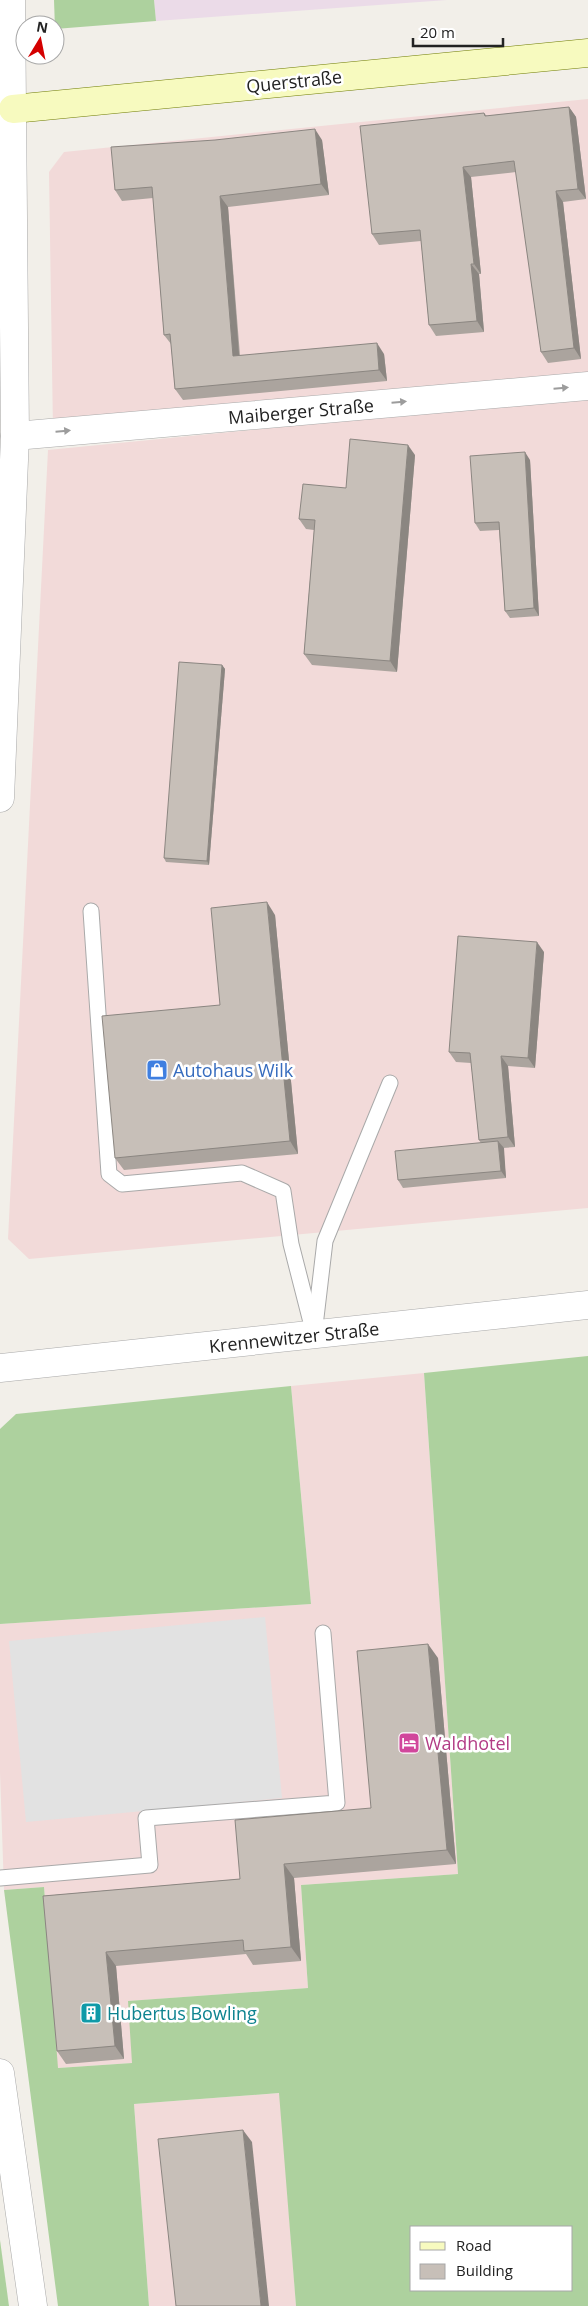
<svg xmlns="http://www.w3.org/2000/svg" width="588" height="2306" font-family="'Open Sans',sans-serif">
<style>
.commercial{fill:#f2dad9}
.industrial{fill:#ebdbe8}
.forest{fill:#add19e;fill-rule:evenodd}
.parking{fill:#e2e2e2}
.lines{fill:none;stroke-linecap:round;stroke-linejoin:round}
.lane-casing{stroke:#a9a9a9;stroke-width:17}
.street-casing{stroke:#a9a9a9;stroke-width:29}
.secondary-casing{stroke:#707d05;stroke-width:29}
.lane{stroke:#fff;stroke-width:15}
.street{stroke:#fff;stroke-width:28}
.secondary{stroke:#f7fabf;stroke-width:28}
.wall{fill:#aba49e}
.shaded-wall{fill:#8b8681}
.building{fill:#c7bfb8;stroke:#8b8681}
.oneway{fill:#9c9c9c}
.labels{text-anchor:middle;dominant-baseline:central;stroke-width:5;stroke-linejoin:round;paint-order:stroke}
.street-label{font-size:18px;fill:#222;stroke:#fff}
.shop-label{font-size:18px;fill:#366cbe;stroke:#fff;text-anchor:start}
.hotel-label{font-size:18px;fill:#b23c85;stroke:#fff;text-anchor:start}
.culture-label{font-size:18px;fill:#0d838f;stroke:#fff;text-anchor:start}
</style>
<rect width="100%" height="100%" fill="#f2efe9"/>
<!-- commercial -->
<g class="commercial">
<path d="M588 99V379L53 431 49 172 64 152Z"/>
<path d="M588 397V1208L29 1259 8 1239 48 450Z"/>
<path d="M424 1373 458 1874 301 1885 308 1988 129 2001 133 2063 57 2068 44 1887 4 1890 0 1772V1624L311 1604 291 1386Z"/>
<path d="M280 2093 296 2306H149L134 2104Z"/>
</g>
<!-- industrial -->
<path class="industrial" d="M154 0H447L156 21Z"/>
<!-- forest -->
<g class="forest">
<path d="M54 0H154L156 21 55 29Z"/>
<path d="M588 1356V2306H296L279 2093 134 2104 149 2306H58L4 1890 44 1887 58 2068 132 2063 128 2001 308 1988 301 1885 458 1874 424 1373ZM412 2227H572V2290H412Z"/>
<path d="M291 1386 311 1604 0 1624V1429L16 1414Z"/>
<path d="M0 2240 9 2306H0Z"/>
</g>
<!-- parking -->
<path class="parking" d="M265 1617 282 1798 26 1822 9 1641Z"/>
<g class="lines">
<!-- lane casing -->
<g class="lane-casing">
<g id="lane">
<path d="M91 911 109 1174 122 1184 242 1173 283 1191 291 1244 314 1334"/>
<path d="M315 1326 325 1241 390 1083"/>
<path d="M0 1878 150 1865 146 1818 337 1803 323 1633"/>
</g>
</g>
<!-- street casing -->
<g class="street-casing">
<g id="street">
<path d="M15 436 588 386"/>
<path d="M0 798 15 436 11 0"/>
<path d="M0 1368 588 1305"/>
<path d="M0 2073 33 2306"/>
</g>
</g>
<!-- secondary casing -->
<g class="secondary-casing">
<path id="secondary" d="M13 109 588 53"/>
</g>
<!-- lane -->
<use href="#lane" class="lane"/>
<!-- street -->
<use href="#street" class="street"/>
<!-- secondary -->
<use href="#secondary" class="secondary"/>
</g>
<!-- wall -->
<g class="wall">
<path d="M569 107 576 117 586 199 563 202 581 359 548 363 541 352 516 172 471 177 481 274H479L484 332 436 336 429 325 421 241 379 245 372 234 484 113 487 116Z"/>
<path d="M322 140 329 195 228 207 240 355 384 354 387 381 183 400 175 389 171 344 164 335 153 198 122 201 115 190Z"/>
<path d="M415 455 397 672 312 665 304 654 314 530 306 529 299 519 346 488Z"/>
<path d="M530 460 539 616 510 618 505 611 499 530 480 531 475 523Z"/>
<path d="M222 665 225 669 209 865 166 862 164 858Z"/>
<path d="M275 915 298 1154 124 1170 115 1158 220 1005Z"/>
<path d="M544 952 535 1068 508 1066 515 1147 503 1148 506 1178 403 1188 398 1180 481 1143 479 1140 471 1063 456 1062 449 1052Z"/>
<path d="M438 1658 456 1864 294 1878 301 1961 253 1965 246 1954 116 1966 124 2059 66 2064 57 2051 43 1896 240 1879 371 1808Z"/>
</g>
<!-- shaded-wall -->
<g class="shaded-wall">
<path d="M569 107 576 117 586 199 578 189Z"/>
<path d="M315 129 322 140 329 195 321 184Z"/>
<path d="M463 167 471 177 481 274 474 264Z"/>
<path d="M556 191 563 202 581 359 574 348Z"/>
<path d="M220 196 228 207 240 367 233 356Z"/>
<path d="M471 264 479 274 484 332 477 321Z"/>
<path d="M377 343 384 354 387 381 379 370Z"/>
<path d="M408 445 415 455 397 672 390 661Z"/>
<path d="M525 452 530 460 539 616 534 608Z"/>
<path d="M222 665 225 669 209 865 207 861Z"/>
<path d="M267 902 275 915 298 1154 290 1141Z"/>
<path d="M537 942 544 952 535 1068 528 1058Z"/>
<path d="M501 1056 508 1066 515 1147 508 1137Z"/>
<path d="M498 1141 504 1148 506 1178 501 1171Z"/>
<path d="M428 1644 438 1658 456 1864 447 1850Z"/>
<path d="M284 1864 294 1878 301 1961 291 1947Z"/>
<path d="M106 1952 116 1966 124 2059 115 2046Z"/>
<path d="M243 2130 252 2142 269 2306H261Z"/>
</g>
<!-- building -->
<g class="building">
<path d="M569 107 578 189 556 191 574 348 541 352 514 161 463 167 474 264H471L477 321 429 325 420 230 372 234 360 126 484 113 485 116Z"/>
<path d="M315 129 321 184 220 196 233 356 377 343 379 370 175 389 170 334 164 335 152 187 115 190 111 147 215 140Z"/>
<path d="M350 439 408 445 390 661 304 654 315 520 299 519 303 484 346 488Z"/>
<path d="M525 452 534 608 505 611 499 522 475 523 470 456Z"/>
<path d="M179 662 222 665 207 861 164 858Z"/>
<path d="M267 902 290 1141 115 1158 102 1016 220 1005 211 908Z"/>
<path d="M458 936 537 942 528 1058 501 1056 508 1137 479 1140 470 1053 449 1052Z"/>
<path d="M498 1141 501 1171 398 1180 395 1151Z"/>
<path d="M428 1644 447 1850 284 1864 291 1947 244 1951 243 1940 106 1952 115 2046 57 2051 43 1896 240 1879 235 1820 371 1808 357 1651Z"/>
<path d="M243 2130 261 2306H176L158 2139Z"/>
</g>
<!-- one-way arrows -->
<defs><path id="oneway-solid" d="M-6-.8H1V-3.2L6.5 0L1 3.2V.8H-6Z" transform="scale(1.25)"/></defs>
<g class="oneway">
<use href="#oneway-solid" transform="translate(561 388) rotate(-5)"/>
<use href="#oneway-solid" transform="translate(399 402) rotate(-5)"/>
<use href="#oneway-solid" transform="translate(63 431) rotate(-5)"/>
</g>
<!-- icons -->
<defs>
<g id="shop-square" transform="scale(1.125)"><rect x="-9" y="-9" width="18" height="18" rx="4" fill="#3f7fe0" stroke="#fff"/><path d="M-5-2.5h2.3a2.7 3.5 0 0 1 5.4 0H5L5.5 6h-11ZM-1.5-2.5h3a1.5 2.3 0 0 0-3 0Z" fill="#fff"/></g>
<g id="hotel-square" transform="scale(1.125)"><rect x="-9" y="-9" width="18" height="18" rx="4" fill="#d1479c" stroke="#fff"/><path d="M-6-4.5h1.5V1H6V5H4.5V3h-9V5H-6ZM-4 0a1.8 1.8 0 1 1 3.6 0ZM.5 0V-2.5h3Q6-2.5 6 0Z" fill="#fff"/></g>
<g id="building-square" transform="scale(1.125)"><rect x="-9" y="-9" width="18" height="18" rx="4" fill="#0f9aa8" stroke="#fff"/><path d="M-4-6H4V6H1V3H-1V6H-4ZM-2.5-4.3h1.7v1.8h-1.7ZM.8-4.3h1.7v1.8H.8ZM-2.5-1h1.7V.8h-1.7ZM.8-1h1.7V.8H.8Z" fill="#fff"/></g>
</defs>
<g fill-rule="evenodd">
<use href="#shop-square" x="157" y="1070"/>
<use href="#hotel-square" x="409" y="1743"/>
<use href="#building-square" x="91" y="2013"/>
</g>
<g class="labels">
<!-- street labels -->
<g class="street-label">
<text transform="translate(294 81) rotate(-6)">Querstraße</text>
<text transform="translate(301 411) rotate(-5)">Maiberger Straße</text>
<text transform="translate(294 1337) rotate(-6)">Krennewitzer Straße</text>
</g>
<!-- shop labels -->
<g class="shop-label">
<text x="173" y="1070">Autohaus Wilk</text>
</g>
<!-- hotel labels -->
<g class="hotel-label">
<text x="425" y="1743">Waldhotel</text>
</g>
<!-- culture labels -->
<g class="culture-label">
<text x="107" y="2013">Hubertus Bowling</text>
</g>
</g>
<!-- legend -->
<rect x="410" y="2226" width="162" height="65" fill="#ffffff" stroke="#a7a7a7"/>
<rect x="420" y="2242" width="25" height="8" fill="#f7fabf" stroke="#a7a7a7"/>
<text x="456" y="2251" font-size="15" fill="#222222">Road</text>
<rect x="420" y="2264" width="25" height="15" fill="#c7bfb8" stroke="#a7a7a7"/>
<text x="456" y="2276" font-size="15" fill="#222222">Building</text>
<!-- north arrow -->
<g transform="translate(40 40) rotate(10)"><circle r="24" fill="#ffffff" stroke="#a7a7a7"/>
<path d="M0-4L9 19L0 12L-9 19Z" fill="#d40000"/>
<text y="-8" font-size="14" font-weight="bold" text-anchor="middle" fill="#222222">N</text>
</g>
<!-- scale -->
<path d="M413 38v8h90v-8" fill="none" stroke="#222222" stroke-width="2.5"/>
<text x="420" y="38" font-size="15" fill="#222222" stroke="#ffffff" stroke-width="4" paint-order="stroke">20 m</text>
</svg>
